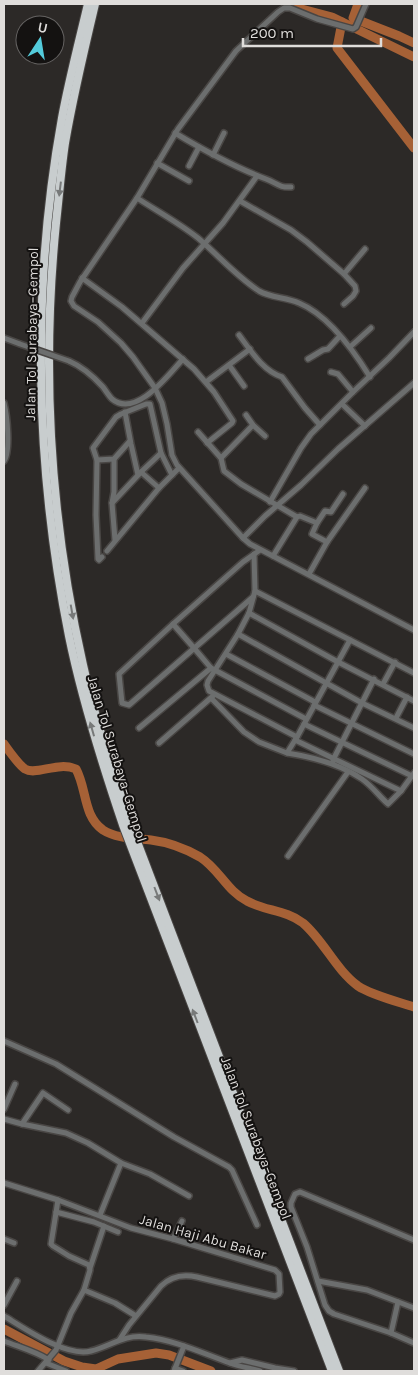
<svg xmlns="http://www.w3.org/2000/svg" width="418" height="1375" font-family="Karla,sans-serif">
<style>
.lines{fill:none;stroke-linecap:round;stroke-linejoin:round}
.river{stroke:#a66136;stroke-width:9}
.minor-casing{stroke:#494644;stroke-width:8}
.highway-casing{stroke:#494644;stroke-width:10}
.minor{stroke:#6c6e6e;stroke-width:5}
.highway{stroke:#c8cdce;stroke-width:8}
.minor-bridge-casing{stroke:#494644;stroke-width:8;stroke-linecap:butt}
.minor-bridge{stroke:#6c6e6e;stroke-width:5}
.oneway{fill:#777979}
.labels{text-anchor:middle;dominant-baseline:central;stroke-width:4;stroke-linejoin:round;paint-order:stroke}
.street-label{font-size:14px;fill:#dfdddb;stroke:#141211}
</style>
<rect width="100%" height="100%" fill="#2c2927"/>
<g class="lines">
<!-- river -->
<g class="river">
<path d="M289 4 298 8 332 17 414 57"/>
<path d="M358 4 353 18 399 36 414 43"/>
<path d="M342 22 337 48 414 148"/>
<path d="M4 744C9 751 18 764 25 769 36 776 58 761 76 769 87 789 83 816 103 830 117 839 135 838 151 840 167 842 186 849 200 857 219 869 227 891 247 901 265 911 286 910 303 923 324 941 336 970 358 986 371 995 399 1002 414 1007"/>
<path d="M4 1329 64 1361 82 1367 96 1369 118 1359 156 1353 169 1355 211 1371"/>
</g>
<!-- minor casing -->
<g class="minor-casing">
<g id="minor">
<path d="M366 4 356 27 353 29 317 19 290 8H284L278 12 236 51 178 129 137 198 80 282 72 297 71 301 74 306 98 322 121 343 133 357 155 388 162 403 167 424 172 455 177 465 243 538 250 544 414 630"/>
<path d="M175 133C205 151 234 167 266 179 277 183 279 188 291 187"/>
<path d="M213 155 224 133"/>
<path d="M157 163 189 181"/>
<path d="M189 166 199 147"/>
<path d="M137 198C157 211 179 223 198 238 218 255 236 276 259 291 271 298 286 297 299 303 328 315 354 351 370 377"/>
<path d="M240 201 291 230 307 242 344 274 355 286 356 291 353 296 344 304"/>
<path d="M344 274 365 249"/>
<path d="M82 278 122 307 194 369 214 392 233 421 232 423 207 443"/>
<path d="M142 323 183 268 223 223 257 176"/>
<path d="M239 335C251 351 263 371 282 377L305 408 320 425"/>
<path d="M4 338 20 344"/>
<path d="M350 347 371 328"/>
<path d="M308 359 323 350 328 349 340 336"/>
<path d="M69 361C83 367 93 376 103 387 106 391 109 396 112 399 136 419 169 374 183 359"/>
<path d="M229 365 244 386"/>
<path d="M331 372 338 374 353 392"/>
<path d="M206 382 250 349"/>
<path d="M4 403C7 415 11 451 4 461"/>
<path d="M342 404 365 426"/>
<path d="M125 412 131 444 138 475"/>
<path d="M246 415 253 425 265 436"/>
<path d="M198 432 221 458 224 471 241 484 297 517 300 516 317 523 312 534 327 542"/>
<path d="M221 458 253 425"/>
<path d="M114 459V492L112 503 115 540"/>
<path d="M97 460 114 459 130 441"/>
<path d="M141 472 159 488"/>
<path d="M270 502 301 448 311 434 353 392 389 358 414 332"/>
<path d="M112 503 141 472 161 453"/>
<path d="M317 523 325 511 331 512 343 494"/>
<path d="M243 538 265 516 301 485 338 449 414 383"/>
<path d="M107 551 159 488 179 468"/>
<path d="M254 554 255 591 249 613 238 634 208 681 207 685 209 691 297 737 350 640"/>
<path d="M273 556 297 517"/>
<path d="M102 557 99 560 98 559 96 515 97 460 93 448 116 417 121 414 146 404H150L161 453 172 475"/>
<path d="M309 574 327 542 365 488"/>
<path d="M255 591 414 673"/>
<path d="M253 597 129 705 122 703 119 674 173 624 243 562 260 550"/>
<path d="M249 613 338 662 414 701"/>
<path d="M173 624 194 648 211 668 306 719"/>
<path d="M238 634 362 703 414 728"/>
<path d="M226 654 315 702"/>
<path d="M383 684 395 662"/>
<path d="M211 698 244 732 259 742 287 753"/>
<path d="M314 705 414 754"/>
<path d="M396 718 407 697"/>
<path d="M304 724 412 776"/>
<path d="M139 728 211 668"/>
<path d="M297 737 287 753C313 757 340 764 362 779 372 786 379 796 388 804L401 791"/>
<path d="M295 740 401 791 414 773"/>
<path d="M159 743 213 696"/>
<path d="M333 762V760L374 679"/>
<path d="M288 856 348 772"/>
<path d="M4 1041 56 1064 174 1137 229 1167 232 1170 257 1225"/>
<path d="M4 1109 15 1084"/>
<path d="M4 1119 22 1124 66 1133 88 1143 121 1163 100 1215"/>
<path d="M22 1124 43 1093 68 1110"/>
<path d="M121 1163 150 1174 189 1196"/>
<path d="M4 1183 58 1200 131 1228 173 1239 275 1270 279 1274 280 1292 279 1294 275 1296 197 1277C184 1274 171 1276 161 1286L129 1325 120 1339"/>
<path d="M56 1212 94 1222 118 1232"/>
<path d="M4 1239 14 1243"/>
<path d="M173 1239 182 1221"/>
<path d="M414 1240 300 1192 295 1194 291 1203V1207L307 1247 325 1305 329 1311 334 1314 391 1333 414 1343"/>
<path d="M90 1268 104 1226"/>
<path d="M318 1281 367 1290 414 1308"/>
<path d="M84 1290 115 1303 136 1316"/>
<path d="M4 1305 17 1281"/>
<path d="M4 1316C24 1328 67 1358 91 1351 111 1346 124 1334 146 1337 175 1340 202 1353 230 1363 240 1367 250 1368 260 1371"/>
<path d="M391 1333 398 1302"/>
<path d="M4 1341C19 1347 35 1351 49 1360"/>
<path d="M46 1363 66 1371"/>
<path d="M230 1363 242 1360 275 1368 294 1371"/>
<path d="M175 1368 183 1371"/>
<path d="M38 1371 56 1350 71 1313 84 1290 90 1270 89 1265 69 1256 53 1246 51 1244 58 1200"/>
<path d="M174 1371 184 1346"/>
</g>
</g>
<!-- highway casing -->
<g class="highway-casing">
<g id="highway">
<path d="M88 4C79 42 69 80 62 118 31 289 35 466 69 636 82 700 102 763 123 825L332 1371"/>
<path d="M95 4C84 50 73 96 65 143 61 170 59 196 56 223 41 372 50 519 83 665 95 720 113 773 131 826L339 1371"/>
</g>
</g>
<!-- minor -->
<use href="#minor" class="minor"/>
<!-- highway -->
<use href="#highway" class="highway"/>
<!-- minor-bridge casing -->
<g class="minor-bridge-casing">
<path id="minor-bridge" d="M20 344 69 361"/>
</g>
<!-- minor-bridge -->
<use href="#minor-bridge" class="minor-bridge"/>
</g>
<!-- one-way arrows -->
<defs><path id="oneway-solid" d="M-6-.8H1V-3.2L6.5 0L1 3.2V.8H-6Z" transform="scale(1.25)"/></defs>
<g class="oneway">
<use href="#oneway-solid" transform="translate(60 189) rotate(97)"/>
<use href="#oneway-solid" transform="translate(72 612) rotate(80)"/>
<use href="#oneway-solid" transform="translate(92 729) rotate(-106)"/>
<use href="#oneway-solid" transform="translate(157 894) rotate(69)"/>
<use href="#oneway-solid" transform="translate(195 1016) rotate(-111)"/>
</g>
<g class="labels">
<!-- street labels -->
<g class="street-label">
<text transform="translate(32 334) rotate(-89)">Jalan Tol Surabaya–Gempol</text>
<text transform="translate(117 759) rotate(73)">Jalan Tol Surabaya–Gempol</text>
<text transform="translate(256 1138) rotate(69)">Jalan Tol Surabaya–Gempol</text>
<text transform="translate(203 1237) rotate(16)">Jalan Haji Abu Bakar</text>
</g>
</g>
<!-- border -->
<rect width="418" height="1375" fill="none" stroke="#dfdddb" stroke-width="10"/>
<!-- north arrow -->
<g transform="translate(40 40) rotate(12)"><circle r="24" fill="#141211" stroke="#656362"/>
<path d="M0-4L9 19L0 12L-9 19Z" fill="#53cbdb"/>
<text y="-8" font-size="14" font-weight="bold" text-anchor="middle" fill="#dfdddb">U</text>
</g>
<!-- scale -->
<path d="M243 38v8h138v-8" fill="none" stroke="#dfdddb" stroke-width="2.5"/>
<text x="250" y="38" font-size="15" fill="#dfdddb" stroke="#141211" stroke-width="4" paint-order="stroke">200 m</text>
</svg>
